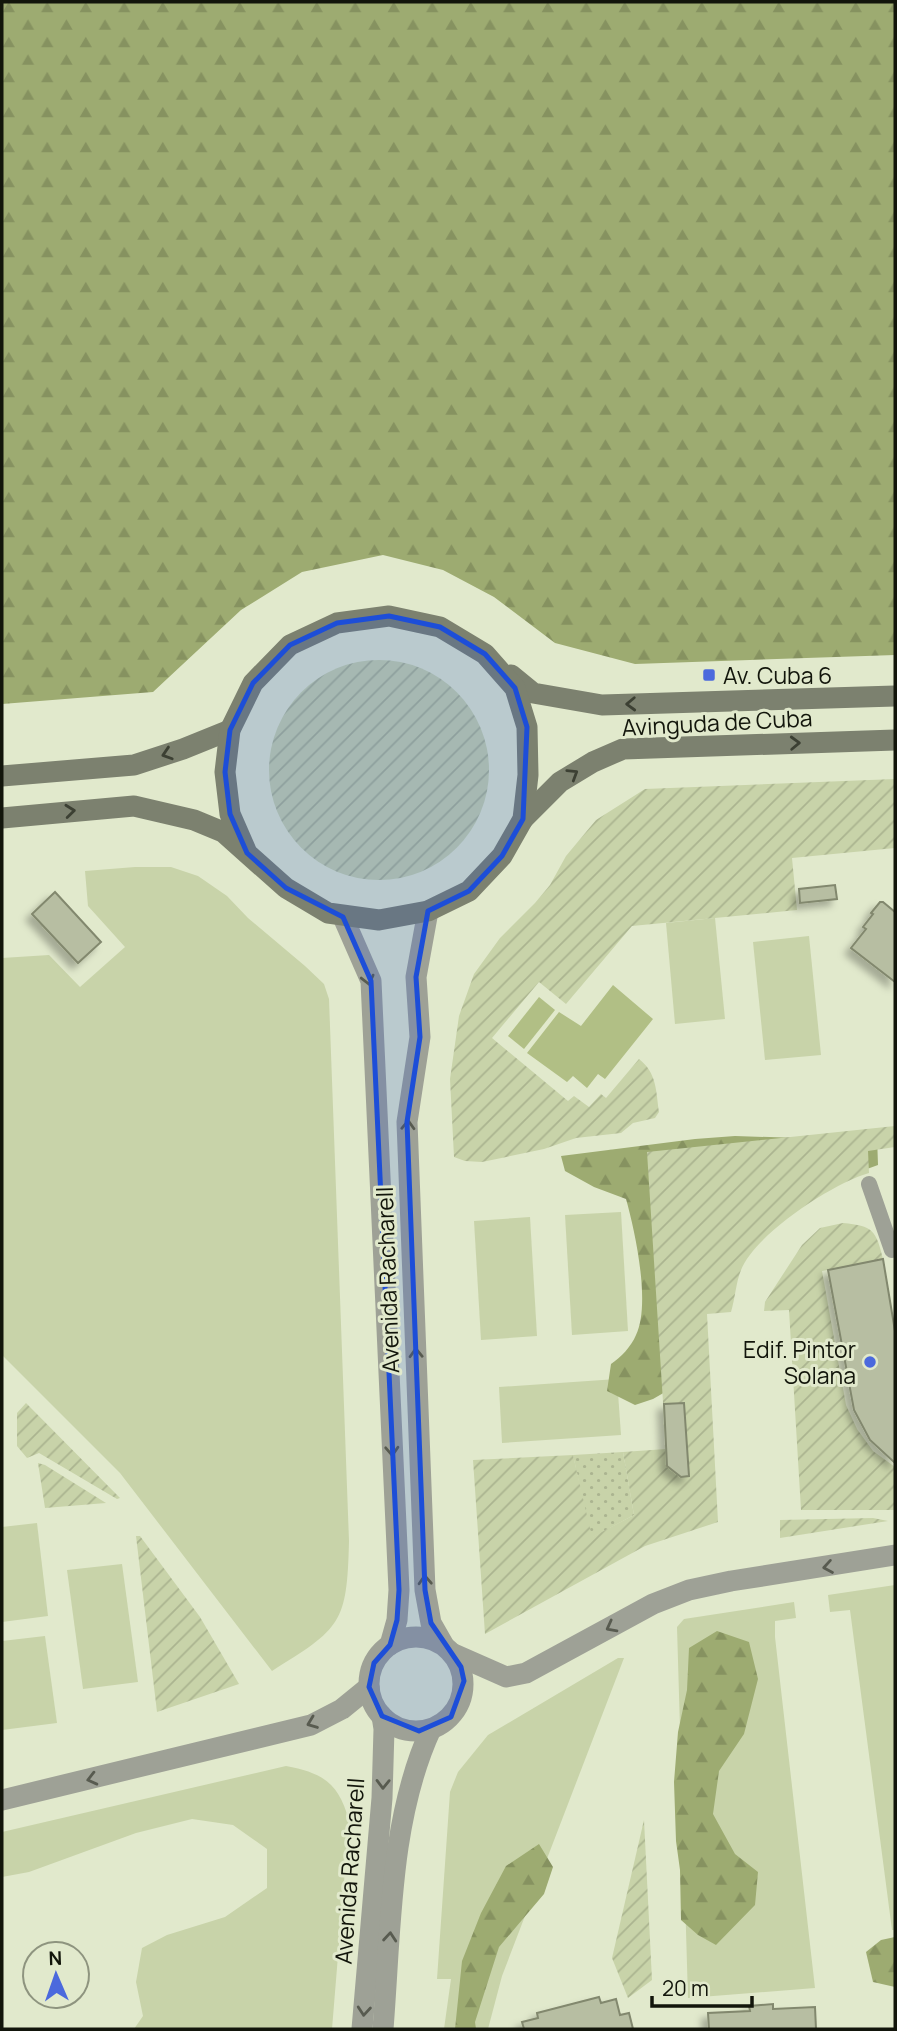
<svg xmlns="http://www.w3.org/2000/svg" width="897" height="2031" font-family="Manrope,sans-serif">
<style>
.grass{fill:#c8d3a9}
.forest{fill:url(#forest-firs)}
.park{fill:url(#park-dots)}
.garden{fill:url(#garden-furrows)}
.water{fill:#b1bf85}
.building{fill:#b7bea2;stroke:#82886e;stroke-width:2;filter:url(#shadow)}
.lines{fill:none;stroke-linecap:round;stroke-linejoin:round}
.lane{stroke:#9ea196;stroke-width:16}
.street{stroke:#9ea196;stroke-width:21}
.secondary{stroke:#7c816f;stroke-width:21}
.oneway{stroke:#3c4033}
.oneway2{stroke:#585b50}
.marked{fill:#1d4ed8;fill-opacity:0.2;stroke:#1d4ed8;stroke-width:5;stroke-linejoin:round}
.poi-dot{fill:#4b69dd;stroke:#e1e9cc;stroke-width:2.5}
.labels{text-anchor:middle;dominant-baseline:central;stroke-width:6;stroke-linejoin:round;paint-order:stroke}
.poi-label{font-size:23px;fill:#12150b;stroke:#e1e9cc;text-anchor:start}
.street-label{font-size:23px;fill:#12150b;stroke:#e1e9cc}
</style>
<defs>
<pattern id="forest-firs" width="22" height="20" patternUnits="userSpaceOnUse" patternTransform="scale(1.75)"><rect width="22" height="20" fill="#9dab71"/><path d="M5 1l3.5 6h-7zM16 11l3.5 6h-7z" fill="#869260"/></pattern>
<pattern id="park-dots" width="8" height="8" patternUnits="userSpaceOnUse" patternTransform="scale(1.75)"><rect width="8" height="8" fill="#c8d3a9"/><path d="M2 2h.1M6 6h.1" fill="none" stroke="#abb490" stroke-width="1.8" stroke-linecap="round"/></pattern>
<pattern id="garden-furrows" width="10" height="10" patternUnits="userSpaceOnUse" patternTransform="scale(1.75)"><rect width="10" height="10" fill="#c8d3a9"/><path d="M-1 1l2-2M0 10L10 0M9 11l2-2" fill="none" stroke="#abb490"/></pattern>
<filter id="shadow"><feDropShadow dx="-6" dy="6" stdDeviation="3.5" flood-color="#0004"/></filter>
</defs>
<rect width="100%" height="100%" fill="#e1e9cc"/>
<!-- grass -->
<g class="grass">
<path d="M135 867H171L198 876 227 896 248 918 305 966 324 984 329 999 349 1541C347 1624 341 1628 272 1671L120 1473 2 1355V958L49 955 80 987 125 947 88 906 85 871Z"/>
<path d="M715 918 725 1019 675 1024 666 923Z"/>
<path d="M809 936 821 1055 765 1060 753 942Z"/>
<path d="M621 1212 628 1331 572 1335 565 1215Z"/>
<path d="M530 1217 537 1336 481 1340 474 1221Z"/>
<path d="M617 1379 621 1435 502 1443 499 1387Z"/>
<path d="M37 1523 48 1616 2 1622V1527Z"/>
<path d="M122 1564 138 1682 83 1689 67 1570Z"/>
<path d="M895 1585V1930H892L850 1610 830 1612 828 1595Z"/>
<path d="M794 1602 796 1618 775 1621V1637L815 1988 688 1998 677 1627 684 1619Z"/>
<path d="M45 1636 57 1723 2 1730V1641Z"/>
<path d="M618 1658H624L502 1976 488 2029H444L451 1979H437L450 1792 458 1772 488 1735Z"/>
<path d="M286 1766C323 1773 339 1783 349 1821L332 2029H134L143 2016 136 1982 142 1948 167 1935 225 1917 267 1888V1849L233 1825 192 1819 136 1833 29 1872 2 1877V1832Z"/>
</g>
<!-- forest -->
<g class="forest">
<path d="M2 2H895V655L635 664 555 643 494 597 443 570 383 555 302 572 241 610 153 692 2 704Z"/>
<path d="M735 1136 828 1139 877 1136 878 1165 801 1193 710 1290 679 1384 653 1399 635 1405 607 1391 611 1364C621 1357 631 1347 636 1335 651 1304 635 1231 626 1199L594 1187 565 1171 561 1156 695 1139Z"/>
<path d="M717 1631 749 1642 758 1679 744 1734 719 1771 713 1814 735 1854 758 1872 755 1905 716 1945 698 1935 681 1920 680 1870 676 1841 674 1782 678 1732 687 1690 689 1648Z"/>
<path d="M539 1844 553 1867 544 1894 499 1947 475 2022 476 2029H455L462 1961 481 1913 506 1866Z"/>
<path d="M895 1937V1987L873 1982 866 1952 881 1940Z"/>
</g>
<!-- park -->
<path class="park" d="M623 1452 634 1515 591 1538 573 1455Z"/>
<!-- garden -->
<g class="garden">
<circle cx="379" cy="770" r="110"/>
<path d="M895 779V848L792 858 797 910 632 926 566 1004 539 982 492 1038 568 1101 574 1096 589 1107 601 1094 606 1098 639 1059C657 1073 656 1091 659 1112L655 1118 633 1123 621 1133 576 1138 544 1149 482 1162 465 1161 454 1157 450 1079 459 1016 474 974 500 938 535 903 550 885 566 856 596 820 645 789Z"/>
<path d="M895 1126V1147L868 1151 869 1173C833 1183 755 1234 741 1270 736 1282 735 1299 731 1312L707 1314 718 1522 645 1546 485 1634 473 1460 573 1455 592 1537 634 1515 623 1452 666 1449 647 1152Z"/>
<path d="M843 1223C873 1226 876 1230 883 1259L822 1271 846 1405 857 1429 873 1451 895 1467V1510H801L789 1310 764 1311 765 1302 802 1245 820 1228Z"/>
<path d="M26 1403 120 1498 117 1499 39 1453 27 1458 17 1446V1413Z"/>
<path d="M38 1463 45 1465 106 1503 45 1508Z"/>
<path d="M873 1518 888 1521 780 1538V1520Z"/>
<path d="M136 1536H140L200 1617 239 1684 157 1712Z"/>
<path d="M644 1820 652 1980 628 1998 612 1958Z"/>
</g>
<!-- water -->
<g class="water">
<path d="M613 985 653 1019 605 1079 598 1074 587 1088 573 1076 567 1082 527 1053 559 1012 581 1026Z"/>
<path d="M539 997 555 1010 524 1049 508 1036Z"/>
</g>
<!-- building -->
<g class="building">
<path d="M835 885 837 899 800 903 799 889Z"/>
<path d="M55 892 101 942 78 963 32 914Z"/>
<path d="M880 902H883L895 912V982L851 948 866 929 863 927 873 914 871 913Z"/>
<path d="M883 1259 895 1331V1463L870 1440 854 1410 828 1270Z"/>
<path d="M684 1403 689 1476 681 1477 667 1466 664 1404Z"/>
<path d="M599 1997 601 2003 616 1999 620 2015 629 2013 633 2029H524L522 2022 538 2018 537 2013Z"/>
<path d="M773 2004V2009L815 2007 816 2029H709L708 2013 750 2011 749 2006Z"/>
</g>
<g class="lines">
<!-- lane -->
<path class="lane" d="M869 1184 892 1250"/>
<!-- street -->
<g class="street">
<path d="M428 911 416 977 420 1037 407 1122 425 1590 431 1623 443 1644"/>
<path d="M343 917 371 981 399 1590 397 1620 390 1645"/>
<circle cx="416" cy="1684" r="47"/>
<path d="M454 1654 506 1677 526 1673 653 1604 689 1590 731 1581 895 1555"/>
<path d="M2 1800 311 1725 342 1709 369 1687"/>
<path d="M362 2029 382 1798 384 1729 382 1716"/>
<path d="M383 2029C391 1931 389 1820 431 1729"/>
</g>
<!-- secondary -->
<g class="secondary">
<path d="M511 675 533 693 602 705 895 696"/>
<path d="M2 776 134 765 183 749 230 730"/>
<path d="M2 818 134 806 194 820 223 832 286 888 328 913 379 920 428 911 469 891 502 856 523 819 528 775 527 727 515 688 485 654 440 627 389 616 337 623 290 645 253 683 230 730 225 772 230 814 247 853"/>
<path d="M523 819 560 782 593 762 623 749 895 740"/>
</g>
</g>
<!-- one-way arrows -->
<defs><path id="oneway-chevron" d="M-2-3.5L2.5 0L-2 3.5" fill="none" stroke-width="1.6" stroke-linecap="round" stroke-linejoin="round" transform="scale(1.75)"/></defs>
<g class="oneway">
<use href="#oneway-chevron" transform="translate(631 704) rotate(178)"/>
<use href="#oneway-chevron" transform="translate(795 743) rotate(-2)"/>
<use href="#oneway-chevron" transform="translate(167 754) rotate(162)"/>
<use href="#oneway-chevron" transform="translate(573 774) rotate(-32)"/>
<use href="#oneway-chevron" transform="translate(70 811) rotate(-6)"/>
</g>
<g class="oneway2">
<use href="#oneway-chevron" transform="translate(368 980) rotate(76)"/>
<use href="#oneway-chevron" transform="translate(408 1125) rotate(-88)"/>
<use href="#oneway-chevron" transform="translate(416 1353) rotate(-92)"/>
<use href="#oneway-chevron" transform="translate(392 1451) rotate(87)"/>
<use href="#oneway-chevron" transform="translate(828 1567) rotate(170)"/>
<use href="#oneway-chevron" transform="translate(425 1580) rotate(-93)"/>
<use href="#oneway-chevron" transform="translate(611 1627) rotate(152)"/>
<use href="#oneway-chevron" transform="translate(312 1723) rotate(159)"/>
<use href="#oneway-chevron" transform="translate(92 1779) rotate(166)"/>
<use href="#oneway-chevron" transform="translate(383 1784) rotate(91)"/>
<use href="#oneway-chevron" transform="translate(390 1937) rotate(-85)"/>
<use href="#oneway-chevron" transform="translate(364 2011) rotate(95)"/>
</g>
<!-- marked area -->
<path class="marked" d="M389 616 440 627 485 654 515 688 527 727 523 819 502 856 469 891 428 911 416 977 420 1037 407 1122 425 1590 431 1623 461 1667 464 1681 451 1717 419 1731 382 1716 369 1687 374 1663 390 1645 397 1620 399 1590 371 981 343 917 286 888 247 853 230 814 225 772 230 730 253 683 290 645 337 623Z"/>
<!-- markers -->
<g class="poi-dot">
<rect x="702" y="668" width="14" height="14" rx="3.5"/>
<circle cx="870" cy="1362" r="7"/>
</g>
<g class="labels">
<!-- poi labels -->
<g class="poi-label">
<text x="723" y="675">Av. Cuba 6</text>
<text x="856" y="1349" text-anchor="end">Edif. Pintor<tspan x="856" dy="26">Solana</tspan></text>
</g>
<!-- street labels -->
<g class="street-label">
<text transform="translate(717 722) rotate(-3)">Avinguda de Cuba</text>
<text transform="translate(387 1280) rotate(-92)">Avenida Racharell</text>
<text transform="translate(349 1871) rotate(-86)">Avenida Racharell</text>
</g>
</g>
<!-- border -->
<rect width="897" height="2031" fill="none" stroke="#12150b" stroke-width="7"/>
<!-- north arrow -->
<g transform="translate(56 1975) rotate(358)"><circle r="33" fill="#e1e9cc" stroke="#8e947f" stroke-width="2"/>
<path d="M0-5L12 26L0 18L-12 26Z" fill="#4b69dd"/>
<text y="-10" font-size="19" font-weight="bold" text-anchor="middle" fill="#12150b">N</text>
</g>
<!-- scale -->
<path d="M652 1996v10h100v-10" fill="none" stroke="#12150b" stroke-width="3.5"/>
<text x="662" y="1996" font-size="21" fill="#12150b" stroke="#e1e9cc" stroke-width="5" paint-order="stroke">20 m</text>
</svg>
